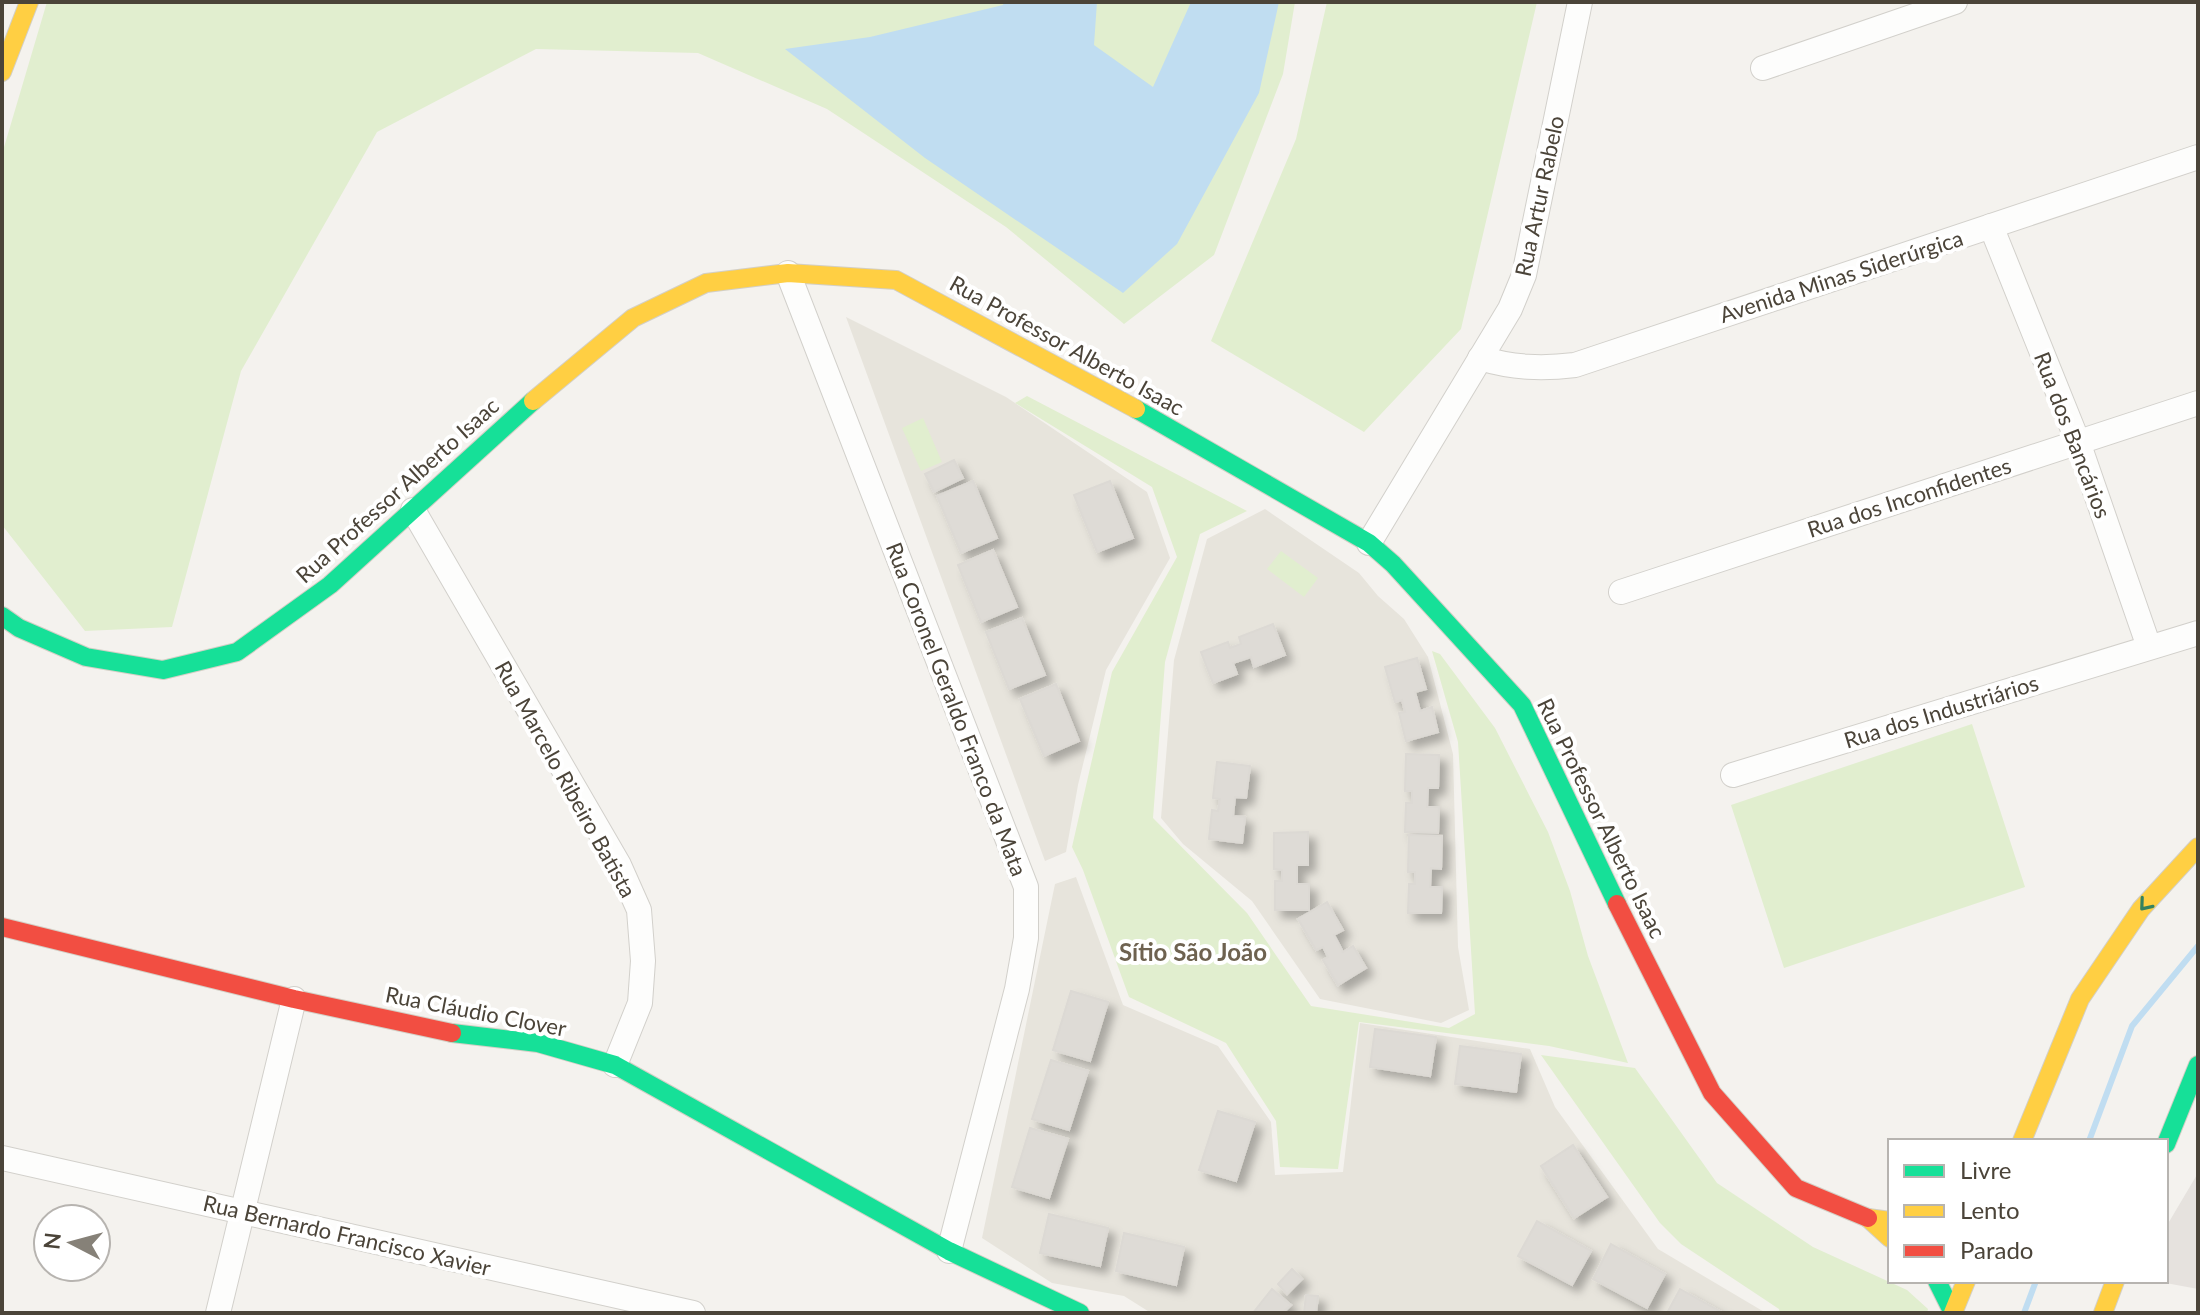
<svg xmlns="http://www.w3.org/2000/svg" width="2200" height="1315" font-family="Lato,sans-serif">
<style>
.residential{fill:#e7e4dc}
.industrial{fill:#e6e2de}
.green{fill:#e1eecf}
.water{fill:#c0ddf1}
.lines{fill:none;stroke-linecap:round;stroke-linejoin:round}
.stream{stroke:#c0ddf1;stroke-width:6}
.building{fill:#dedbd6;stroke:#dcd9d4;stroke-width:2;filter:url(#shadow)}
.street-casing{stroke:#d2d0cb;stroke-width:26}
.fast-casing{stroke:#d3cfc5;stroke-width:20}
.slow-casing{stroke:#d3cfc5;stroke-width:20}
.jam-casing{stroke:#d3cfc5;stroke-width:20}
.street{stroke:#fdfdfc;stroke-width:24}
.fast{stroke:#16e098;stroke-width:18}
.slow{stroke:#ffcf43;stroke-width:18}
.jam{stroke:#f24e42;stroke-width:18}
.oneway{stroke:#36825f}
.labels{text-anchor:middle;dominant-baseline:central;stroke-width:8;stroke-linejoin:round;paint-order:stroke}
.street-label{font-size:22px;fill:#4b4439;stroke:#fff}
.neighbourhood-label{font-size:24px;font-weight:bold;fill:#6e6250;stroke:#fff}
</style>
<defs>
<filter id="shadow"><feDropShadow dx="7" dy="7" stdDeviation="4" flood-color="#0004"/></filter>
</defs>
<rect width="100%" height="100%" fill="#f4f2ee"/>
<!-- residential -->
<g class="residential">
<path d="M846 317 1006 397 1147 492 1170 558 1106 670 1078 785 1066 852 1045 861Z"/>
<path d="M1265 509 1359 573 1378 596 1404 619 1428 657 1453 754 1458 947 1469 1010 1441 1023 1320 999 1252 901 1183 844 1161 818 1174 660 1207 539Z"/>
<path d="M1076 877 1123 1005 1218 1046 1271 1122 1275 1175 1343 1172 1360 1023 1530 1049 1555 1107 1658 1249 1766 1313H1151L1124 1296 1052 1283 982 1238 1055 884Z"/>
</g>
<!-- industrial -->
<path class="industrial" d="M2198 1173V1289L2155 1281H2166V1227Z"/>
<!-- green -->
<g class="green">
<path d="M47 2H1295L1283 74 1214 255 1124 324 1006 227 827 109 698 53 536 49 377 132 241 371 172 627 85 631 2 525V154Z"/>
<path d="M1327 2H1537L1461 329 1364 432 1211 341 1296 139Z"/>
<path d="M1027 396 1247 511 1200 534 1165 662 1153 818 1247 913 1311 1006 1449 1028 1475 1014 1458 742 1432 651 1440 654 1495 728 1548 832 1570 891 1588 956 1628 1063 1549 1046 1359 1022 1338 1169 1280 1167 1276 1121 1226 1043 1129 997 1083 870 1072 847 1112 672 1177 557 1152 487 1015 403Z"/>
<path d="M923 418 942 462 921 471 902 428Z"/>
<path d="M1281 551 1318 578 1304 597 1267 569Z"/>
<path d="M1972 724 2025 887 1784 968 1731 805Z"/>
<path d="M1541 1055 1635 1068 1717 1183 1813 1247 1907 1290 1928 1309 1927 1313H1780L1779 1309 1681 1244 1660 1223Z"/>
</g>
<!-- water -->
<path class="water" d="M1004 2H1097L1094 45 1153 87 1191 2H1279L1259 93 1177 244 1123 293 925 158 785 49 870 37 1003 5Z"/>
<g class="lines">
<!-- stream -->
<g class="stream">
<path d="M2089 1141 2132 1026 2198 946"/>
<path d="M2024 1313 2036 1281"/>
</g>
</g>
<!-- building -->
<g class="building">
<path d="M954 460 963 478 934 492 925 474Z"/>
<path d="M973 481 997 538 961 553 937 496Z"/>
<path d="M1110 481 1133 538 1097 552 1074 495Z"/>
<path d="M993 550 1017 607 981 622 958 565Z"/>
<path d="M1022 618 1045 675 1009 689 986 632Z"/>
<path d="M1273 624 1285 655 1254 667 1251 657 1233 663 1237 674 1213 683 1201 652 1228 642 1230 648 1241 644 1239 637Z"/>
<path d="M1417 658 1426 689 1415 692 1420 711 1432 707 1438 732 1406 741 1399 713 1405 712 1402 700 1395 702 1385 667Z"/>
<path d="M1056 684 1079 741 1044 756 1020 699Z"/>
<path d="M1406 754 1439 755 1438 788H1428L1427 807H1439L1438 833 1405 832 1406 803H1412V791H1405Z"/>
<path d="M1217 762 1250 766 1246 798 1235 797 1233 816 1245 817 1242 843 1209 839 1212 810 1218 811 1220 799 1213 798Z"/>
<path d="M1308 832V865H1297V884H1309V910H1275V881H1282V870L1274 869V833Z"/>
<path d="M1409 835 1442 836 1441 869 1431 868 1430 887H1442L1441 913H1408L1409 884H1415V872H1408Z"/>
<path d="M1327 902 1343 930 1334 935 1343 952 1353 946 1366 968 1338 985 1323 960 1328 957 1323 947 1316 950 1298 919Z"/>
<path d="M1071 991 1108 1002 1090 1061 1053 1050Z"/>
<path d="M1375 1029 1436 1037 1430 1076 1370 1067Z"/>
<path d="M1460 1046 1521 1054 1516 1092 1455 1084Z"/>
<path d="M1051 1060 1088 1071 1069 1130 1032 1119Z"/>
<path d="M1218 1111 1255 1122 1236 1181 1199 1170Z"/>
<path d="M1030 1128 1068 1139 1049 1198 1012 1187Z"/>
<path d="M1573 1145 1607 1197 1574 1218 1541 1166Z"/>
<path d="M1049 1214 1108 1228 1100 1266 1040 1253Z"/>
<path d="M1537 1221 1591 1251 1572 1285 1518 1256Z"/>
<path d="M1124 1233 1184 1247 1176 1285 1116 1271Z"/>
<path d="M1611 1244 1665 1274 1647 1308 1593 1279Z"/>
<path d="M1292 1269 1302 1279 1287 1294 1278 1284Z"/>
<path d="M1272 1289 1291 1305 1283 1313H1253Z"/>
<path d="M1680 1289 1723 1313H1667Z"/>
<path d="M1306 1295 1318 1296 1316 1313H1304Z"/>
</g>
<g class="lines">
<!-- street casing -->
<g class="street-casing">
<g id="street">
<path d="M1763 68 1955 2"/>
<path d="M1991 226 2078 442 2149 647"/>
<path d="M788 273 1026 887V938L1017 989 949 1251"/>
<path d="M1480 358C1513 368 1542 369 1575 365L2198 157"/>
<path d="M413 510 619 865 639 910 643 961 640 1003 615 1065"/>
<path d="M1369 543 1510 309 1524 275 1580 2"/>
<path d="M1621 592 2198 403"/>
<path d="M1733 775 2198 633"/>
<path d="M2 1158 693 1313"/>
<path d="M218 1313 294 999"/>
</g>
</g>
<!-- fast casing -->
<g class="fast-casing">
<g id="fast">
<path d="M1136 409 1369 543 1393 564 1522 705 1617 904"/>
<path d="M2 616 19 628 86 657 163 670 237 652 330 585 533 401"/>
<path d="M452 1033 538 1043 615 1065 949 1251 1080 1313"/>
<path d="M2166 1144 2198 1065"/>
<path d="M1937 1281 1953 1313"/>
</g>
</g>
<!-- slow casing -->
<g class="slow-casing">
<g id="slow">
<path d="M2 72 29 2"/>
<path d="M533 401 633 318 706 283 788 273 896 280 1136 409"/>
<path d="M2022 1141 2080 999 2141 909 2198 847"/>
<path d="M1890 1221 1868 1218 1890 1238"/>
<path d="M1953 1313 1966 1281"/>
<path d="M2103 1313 2115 1281"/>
</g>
</g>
<!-- jam casing -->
<g class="jam-casing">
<g id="jam">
<path d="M1617 904 1712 1093 1796 1188 1868 1218"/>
<path d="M2 927 294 999 452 1033"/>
</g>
</g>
<!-- street -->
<use href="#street" class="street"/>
<!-- fast -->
<use href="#fast" class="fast"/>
<!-- slow -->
<use href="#slow" class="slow"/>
<!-- jam -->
<use href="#jam" class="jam"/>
</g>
<!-- one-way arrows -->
<defs><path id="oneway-chevron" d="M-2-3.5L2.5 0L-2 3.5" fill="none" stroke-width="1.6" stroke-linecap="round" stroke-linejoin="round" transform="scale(2)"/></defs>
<use class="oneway" href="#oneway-chevron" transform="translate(2145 905) rotate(130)"/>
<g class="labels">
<!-- street labels -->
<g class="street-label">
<text transform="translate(1539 196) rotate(-78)">Rua Artur Rabelo</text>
<text transform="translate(1841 276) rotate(-18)">Avenida Minas Siderúrgica</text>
<text transform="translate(1067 345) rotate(29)">Rua Professor Alberto Isaac</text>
<text transform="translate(2073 435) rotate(69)">Rua dos Bancários</text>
<text transform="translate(397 490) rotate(-42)">Rua Professor Alberto Isaac</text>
<text transform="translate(1909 497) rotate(-18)">Rua dos Inconfidentes</text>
<text transform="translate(957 709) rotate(69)">Rua Coronel Geraldo Franco da Mata</text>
<text transform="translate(1941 711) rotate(-17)">Rua dos Industriários</text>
<text transform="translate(566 779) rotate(61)">Rua Marcelo Ribeiro Batista</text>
<text transform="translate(1602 818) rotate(64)">Rua Professor Alberto Isaac</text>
<text transform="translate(476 1011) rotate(11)">Rua Cláudio Clover</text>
<text transform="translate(347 1235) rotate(13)">Rua Bernardo Francisco Xavier</text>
</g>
<!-- neighbourhood labels -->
<g class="neighbourhood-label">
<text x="1193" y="951">Sítio São João</text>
</g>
</g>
<!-- border -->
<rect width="2200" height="1315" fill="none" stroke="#4b4439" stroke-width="8"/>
<!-- legend -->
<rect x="1888" y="1139" width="280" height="144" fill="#ffffff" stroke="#b7b4b0" stroke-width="2"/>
<rect x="1904" y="1165" width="40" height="12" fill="#16e098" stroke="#b7b4b0" stroke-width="2"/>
<text x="1960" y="1179" font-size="24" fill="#4b4439">Livre</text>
<rect x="1904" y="1205" width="40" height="12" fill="#ffcf43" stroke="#b7b4b0" stroke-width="2"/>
<text x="1960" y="1219" font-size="24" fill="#4b4439">Lento</text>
<rect x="1904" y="1245" width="40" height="12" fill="#f24e42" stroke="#b7b4b0" stroke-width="2"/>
<text x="1960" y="1259" font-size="24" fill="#4b4439">Parado</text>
<!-- north arrow -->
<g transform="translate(72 1243) rotate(276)"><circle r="38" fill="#ffffff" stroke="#b7b4b0" stroke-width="2"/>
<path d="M0-6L14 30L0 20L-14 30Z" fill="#868178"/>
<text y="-12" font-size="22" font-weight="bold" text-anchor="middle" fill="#4b4439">N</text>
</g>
</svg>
